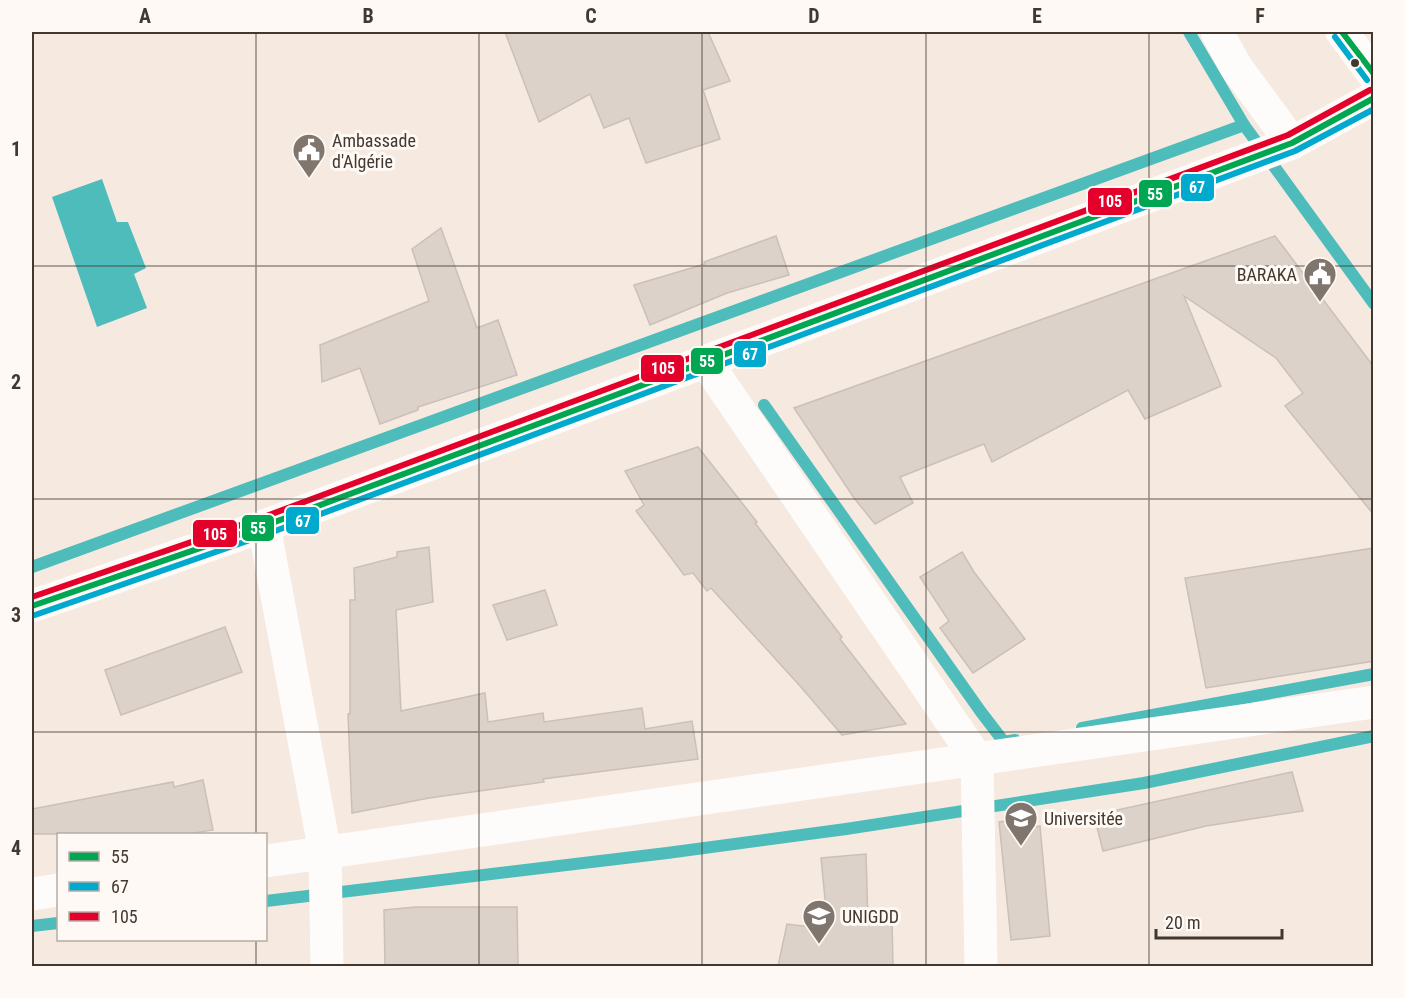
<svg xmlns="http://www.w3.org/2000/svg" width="1405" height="998" font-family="'Roboto Condensed',sans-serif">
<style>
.water{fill:#4ebcba}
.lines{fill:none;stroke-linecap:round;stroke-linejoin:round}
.stream{stroke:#4ebcba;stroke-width:12}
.building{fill:#dcd2ca;stroke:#cac0b8;stroke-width:1.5}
.street{stroke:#fefcfa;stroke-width:33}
.secondary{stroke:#fefcfa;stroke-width:33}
.highway{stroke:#fefcfa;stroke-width:33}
.bus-1-casing{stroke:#fef9f4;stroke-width:10}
.bus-2-casing{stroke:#fef9f4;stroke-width:10}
.bus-3-casing{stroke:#fef9f4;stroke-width:10}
.bus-1{stroke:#00a651;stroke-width:6}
.bus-2{stroke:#00a9ce;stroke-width:6}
.bus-3{stroke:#e4002b;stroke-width:6}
.grid{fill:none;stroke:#433830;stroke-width:1.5;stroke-opacity:0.55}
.bus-dot{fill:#433830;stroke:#fef9f4;stroke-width:2}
.labels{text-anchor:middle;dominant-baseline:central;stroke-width:6;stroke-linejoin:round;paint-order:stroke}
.poi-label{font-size:18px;fill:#433830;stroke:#fef9f4;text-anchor:start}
.line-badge{stroke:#fef9f4;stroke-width:2}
.badge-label{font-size:16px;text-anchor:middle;font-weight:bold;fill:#fff}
.neatline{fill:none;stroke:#433830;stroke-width:2}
.grid-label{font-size:20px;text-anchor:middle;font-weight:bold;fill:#433830}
</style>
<rect width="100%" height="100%" fill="#f5e9e0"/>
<!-- water -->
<path class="water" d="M102 179 117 222H128L146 268 134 274 147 308 97 327 52 197Z"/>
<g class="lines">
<!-- stream -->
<g class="stream">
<path d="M1189 32 1244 125 1374 304"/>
<path d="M764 405 981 712 1004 742 1015 740"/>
<path d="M32 567 1244 125"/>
<path d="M1082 728 1374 674"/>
<path d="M266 901 667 853 846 829 1144 783 1374 736"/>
<path d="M32 926 58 923"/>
</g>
</g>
<!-- building -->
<g class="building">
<path d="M505 32H708L730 81 703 90 720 139 646 163 629 118 604 128 590 94 539 122Z"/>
<path d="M441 228 477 328 498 320 517 375 418 407V410L380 424 360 368 322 382 320 345 429 301 412 249Z"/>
<path d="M776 236 789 275 727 293 650 325 634 285 705 264 704 262Z"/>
<path d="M1275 236 1374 367V515L1285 406 1303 393 1276 358 1184 296 1221 386 1145 419 1128 390 992 462 984 444 900 477 913 503 875 524 854 498 794 408Z"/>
<path d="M698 447 757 522 755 523 842 637 840 639 906 724 842 735 800 686 711 588 707 591 693 573 684 575 636 511 644 505 625 471Z"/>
<path d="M429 547 433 602 396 610 401 711 485 693 488 722 543 713 544 722 642 708 645 729 692 721 698 759 543 779 544 782 429 798 352 813 348 714H350V600H355L354 568 397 557V552Z"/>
<path d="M1374 548V661L1206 688 1185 578Z"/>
<path d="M962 552 974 572 1025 639 973 673 940 628 949 621 920 577Z"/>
<path d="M545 590 557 625 507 640 493 605Z"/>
<path d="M225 627 242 672 121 715 105 670Z"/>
<path d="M1292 772 1303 811 1206 826 1103 851 1094 815Z"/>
<path d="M203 780 213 830 187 834H32V809L173 782 174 787Z"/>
<path d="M1036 817V827L1040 826 1050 936 1011 940 999 822Z"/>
<path d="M866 854 868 923 892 921 893 966H778L787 924 828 929 821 858Z"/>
<path d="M416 907H517L518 966H385L384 910Z"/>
</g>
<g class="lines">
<!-- street -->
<g class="street">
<path d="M1217 32 1236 67 1292 143"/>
<path d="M706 362 977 759 981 966"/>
<path d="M264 526 325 852 327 966"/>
<path d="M266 861 1374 702"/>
<path d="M32 894 58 890"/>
</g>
<!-- secondary -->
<path class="secondary" d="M32 606 264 526 1292 143 1374 98"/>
<!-- highway -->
<path class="highway" d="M1342 32 1374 75"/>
<!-- bus-1 casing -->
<g class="bus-1-casing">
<g id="bus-1">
<path d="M1342 32 1374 74"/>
<path d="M32 606 264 526 1292 143 1374 98"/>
</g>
</g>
<!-- bus-2 casing -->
<g class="bus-2-casing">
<g id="bus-2">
<path d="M1335 37 1367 80"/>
<path d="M35 615 267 534 1295 151 1374 109"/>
</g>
</g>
<!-- bus-3 casing -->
<g class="bus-3-casing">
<path id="bus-3" d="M32 597 261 518 1288 135 1370 90"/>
</g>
<!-- bus-1 -->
<use href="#bus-1" class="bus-1"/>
<!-- bus-2 -->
<use href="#bus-2" class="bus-2"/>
<!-- bus-3 -->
<use href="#bus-3" class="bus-3"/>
</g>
<!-- grid -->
<path class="grid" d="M256 32V834M479 32V966M702 32V966M926 32V966M1149 32V966M32 266H1374M32 499H1374M32 732H1374M256 940V966"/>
<!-- icons -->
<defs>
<g id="civic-pin" transform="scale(1.725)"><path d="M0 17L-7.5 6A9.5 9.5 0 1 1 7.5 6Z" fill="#81766e" stroke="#fef9f4"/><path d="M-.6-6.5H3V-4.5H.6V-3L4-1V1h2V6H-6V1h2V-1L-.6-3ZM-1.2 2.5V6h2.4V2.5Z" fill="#fff"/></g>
<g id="school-pin" transform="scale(1.725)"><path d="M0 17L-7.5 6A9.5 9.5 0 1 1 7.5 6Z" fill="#81766e" stroke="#fef9f4"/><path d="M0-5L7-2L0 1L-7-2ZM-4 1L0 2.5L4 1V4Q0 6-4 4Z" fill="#fff"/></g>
<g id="university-pin" transform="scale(1.725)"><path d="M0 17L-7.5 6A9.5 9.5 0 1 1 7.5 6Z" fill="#81766e" stroke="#fef9f4"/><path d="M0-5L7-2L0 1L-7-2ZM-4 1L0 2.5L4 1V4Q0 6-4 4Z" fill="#fff"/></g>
</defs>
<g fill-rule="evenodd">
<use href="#civic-pin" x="309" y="150"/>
<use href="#civic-pin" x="1320" y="274"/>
<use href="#school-pin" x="1021" y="818"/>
<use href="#university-pin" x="819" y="916"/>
</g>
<!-- markers -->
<circle class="bus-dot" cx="1355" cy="63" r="5"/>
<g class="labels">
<!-- poi labels -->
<g class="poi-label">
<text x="332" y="140">Ambassade<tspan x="332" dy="21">d'Algérie</tspan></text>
<text x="1297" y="274" text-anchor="end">BARAKA</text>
<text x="1044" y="818">Universitée</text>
<text x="842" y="916">UNIGDD</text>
</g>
</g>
<g class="line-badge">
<rect x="1180" y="173" width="35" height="29" rx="6" fill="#00a9ce"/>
<rect x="1138" y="179" width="35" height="29" rx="6" fill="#00a651"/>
<rect x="1087" y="187" width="46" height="29" rx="6" fill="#e4002b"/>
<rect x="733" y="340" width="34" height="28" rx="6" fill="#00a9ce"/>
<rect x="690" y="347" width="34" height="28" rx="6" fill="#00a651"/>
<rect x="640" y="354" width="45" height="29" rx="6" fill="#e4002b"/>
<rect x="285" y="506" width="35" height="29" rx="6" fill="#00a9ce"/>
<rect x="241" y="514" width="34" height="28" rx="6" fill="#00a651"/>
<rect x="192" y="519" width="46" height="29" rx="6" fill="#e4002b"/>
</g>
<g class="badge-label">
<text x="1197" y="193">67</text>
<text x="1155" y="200">55</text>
<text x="1110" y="207">105</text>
<text x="750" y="360">67</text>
<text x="707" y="367">55</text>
<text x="663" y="374">105</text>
<text x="303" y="527">67</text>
<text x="258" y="534">55</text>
<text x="215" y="540">105</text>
</g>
<!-- border -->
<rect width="1405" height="998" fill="none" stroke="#fef9f4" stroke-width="66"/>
<!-- legend -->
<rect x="57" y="833" width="210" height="108" fill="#fef9f4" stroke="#b3aca6" stroke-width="1.5"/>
<rect x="69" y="852" width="30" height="9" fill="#00a651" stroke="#b3aca6" stroke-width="1.5"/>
<text x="111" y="863" font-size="18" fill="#433830">55</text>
<rect x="69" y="882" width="30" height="9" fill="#00a9ce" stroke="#b3aca6" stroke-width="1.5"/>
<text x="111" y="893" font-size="18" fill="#433830">67</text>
<rect x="69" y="912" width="30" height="9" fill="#e4002b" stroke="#b3aca6" stroke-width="1.5"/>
<text x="111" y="923" font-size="18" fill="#433830">105</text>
<!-- scale -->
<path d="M1156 929v9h126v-9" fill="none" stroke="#433830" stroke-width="3"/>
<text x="1165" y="929" font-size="18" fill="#433830" stroke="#fef9f4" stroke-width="4.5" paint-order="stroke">20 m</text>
<rect x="33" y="33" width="1339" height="932" class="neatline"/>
<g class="grid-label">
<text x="145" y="23">A</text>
<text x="368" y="23">B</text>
<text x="591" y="23">C</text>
<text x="814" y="23">D</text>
<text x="1037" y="23">E</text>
<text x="1260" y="23">F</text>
<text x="16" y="156">1</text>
<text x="16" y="389">2</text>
<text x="16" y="622">3</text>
<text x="16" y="855">4</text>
</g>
</svg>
